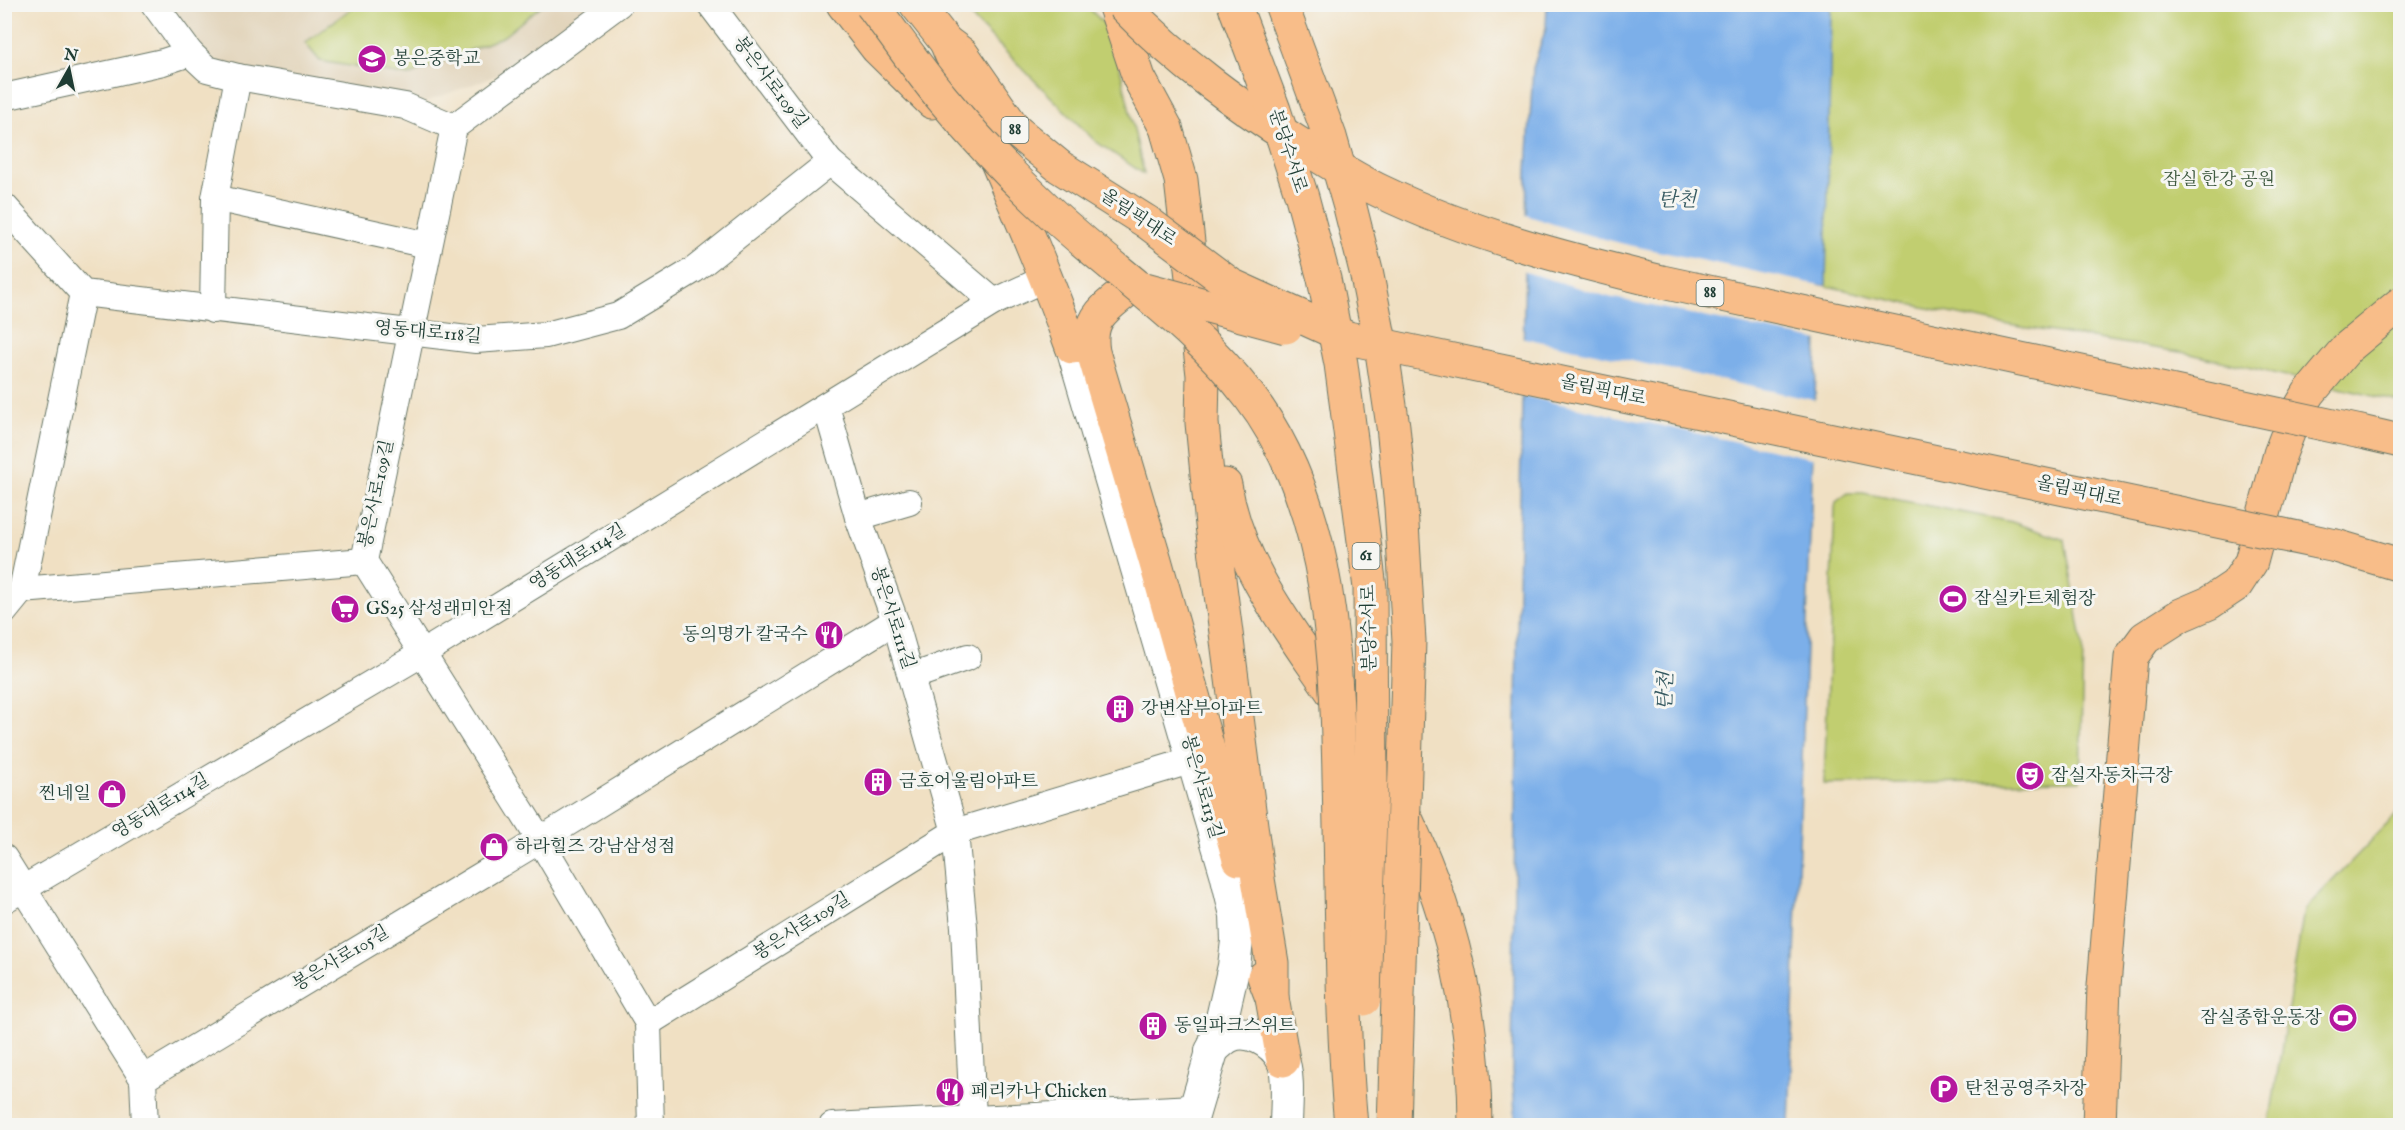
<svg xmlns="http://www.w3.org/2000/svg" width="2405" height="1130" font-family="'IM FELL English','Noto Serif KR',serif">
<style>
.built{fill:#dfcfb2}
.green{fill:#c1ce70;stroke:#708652;stroke-width:1.5}
.water{fill:#7cafe9;stroke:#4e768e;stroke-width:1.5}
.pier{fill:#f0e0c3}
.lines{fill:none;stroke-linecap:round;stroke-linejoin:round}
.minor-casing{stroke:#687666;stroke-width:28}
.tertiary-casing{stroke:#687666;stroke-width:34}
.trunk-casing{stroke:#687666;stroke-width:35}
.minor{stroke:#fff;stroke-width:26}
.tertiary{stroke:#fff;stroke-width:32}
.trunk{stroke:#f8bd89;stroke-width:33}
.trunk-bridge-casing{stroke:#687666;stroke-width:35;stroke-linecap:butt}
.trunk-bridge{stroke:#f8bd89;stroke-width:33}
.labels{text-anchor:middle;dominant-baseline:central;stroke-width:6;stroke-linejoin:round;paint-order:stroke}
.shield{fill:#f6f6f2;stroke:#60746d;stroke-width:1.5}
.shield-label{font-size:16px;font-weight:bold;fill:#1f3d34}
.poi-label{font-size:18px;fill:#1f3d34;stroke:#f6f6f2;text-anchor:start}
.street-label{font-size:18px;fill:#1f3d34;stroke:#f6f6f2}
.park-label{font-size:18px;fill:#3f5a40;stroke:#f6f6f2}
.water-label{font-size:20px;font-style:italic;fill:#365a61;stroke:#f6f6f2}
</style>
<rect width="100%" height="100%" fill="#f6f6f2"/>
<filter id="ink" filterUnits="userSpaceOnUse"><feTurbulence type="fractalNoise" baseFrequency=".0167" numOctaves="2"/><feDisplacementMap in="SourceGraphic" scale="12" xChannelSelector="R" yChannelSelector="G"/><feConvolveMatrix kernelMatrix="1 2 1 2 8 2 1 2 1" color-interpolation-filters="sRGB"/></filter>
<filter id="wash" filterUnits="userSpaceOnUse"><feTurbulence type="fractalNoise" baseFrequency=".008" numOctaves="4" result="noise"/><feDisplacementMap in="SourceGraphic" scale="24" xChannelSelector="R" yChannelSelector="G"/><feGaussianBlur stdDeviation="1.35" result="paint"/><feColorMatrix in="noise" values="0 0 0 0 0 0 0 0 0 0 0 0 0 0 0 0 0 1.4 0 .05"/><feComposite in="paint" operator="in"/></filter>
<g filter="url(#wash)">
<rect width="100%" height="100%" fill="#f0e0c3"/>
<!-- built -->
<path class="built" d="M167 5H607L520 67 414 106 240 76 200 50Z"/>
<!-- green -->
<g class="green">
<path d="M356 5V4L542 5 504 36 408 76 320 61 305 43Z"/>
<path d="M962 5H1086L1112 32 1144 174 1095 141 975 21Z"/>
<path d="M1831 5H2400V402L2186 353 1996 323 1826 286Z"/>
<path d="M1848 493H1863L2012 522 2065 540 2083 647 2080 781 1824 784 1835 508 1836 502Z"/>
<path d="M2400 811V1125H2269L2304 910Z"/>
</g>
<!-- water -->
<path class="water" d="M1547 5H1831L1826 286 1819 285 1789 1125 1516 1126 1512 1072 1517 636 1527 171 1533 68 1546 28Z"/>
<!-- pier -->
<g class="pier">
<path d="M1523 214 1574 231 1624 244 1829 287 1826 289 1822 288 1820 341 1609 297 1522 271Z"/>
<path d="M1520 337 1818 401 1816 459 1519 395Z"/>
</g>
</g>
<g filter="url(#ink)">
<g class="lines">
<!-- minor casing -->
<g class="minor-casing">
<g id="minor">
<path d="M154 4 190 53 207 69 238 77 405 106 454 127"/>
<path d="M619 4 454 127 364 561 540 840 648 1023 651 1126"/>
<path d="M710 4 830 162 994 302"/>
<path d="M4 97 163 62 190 53"/>
<path d="M215 198 428 245"/>
<path d="M4 206 83 293 476 340 546 335 618 316 694 270 830 162"/>
<path d="M213 310 215 198 238 77"/>
<path d="M826 406 858 517 895 621 955 832 964 927 973 1118 971 1126"/>
<path d="M858 517 909 502"/>
<path d="M22 590 364 561"/>
<path d="M4 612 22 590 83 293"/>
<path d="M911 677 968 657"/>
<path d="M4 858 143 1079"/>
<path d="M4 900 423 653 994 302 1046 278"/>
<path d="M648 1023 955 832 1193 760"/>
<path d="M145 1126 143 1079 540 840 895 621"/>
<path d="M832 1126 1195 1108"/>
</g>
</g>
<!-- tertiary casing -->
<g class="tertiary-casing">
<g id="tertiary">
<path d="M1072 347 1226 873 1236 915 1237 941 1234 966 1222 1018 1190 1126"/>
<path d="M1211 1051C1216 1047 1223 1039 1230 1036 1249 1028 1273 1042 1282 1059 1290 1073 1286 1109 1286 1126"/>
</g>
</g>
<!-- trunk casing -->
<g class="trunk-casing">
<g id="trunk">
<path d="M843 4 877 48 932 102"/>
<path d="M916 4 946 42 962 54 1015 130 1060 167 1147 222"/>
<path d="M1114 4 1139 78 1166 128 1181 180 1203 375 1202 423 1212 525 1258 879 1272 963V998"/>
<path d="M946 42C988 144 1035 244 1072 347"/>
<path d="M1132 286C1107 308 1087 315 1093 352L1155 560 1239 859"/>
<path d="M2361 432 2400 441"/>
<path d="M1225 485C1240 579 1310 653 1358 731 1435 855 1475 979 1475 1126"/>
<path d="M2336 546 2400 565"/>
<path d="M1264 977 1272 998 1283 1060"/>
<path d="M2099 1126 2104 986 2131 657 2145 638 2181 615 2209 603 2236 585 2251 562 2280 454 2293 420 2309 393 2347 348 2400 304"/>
</g>
</g>
<!-- minor -->
<use href="#minor" class="minor"/>
<!-- tertiary -->
<use href="#tertiary" class="tertiary"/>
<!-- trunk -->
<use href="#trunk" class="trunk"/>
<!-- trunk-bridge casing -->
<g class="trunk-bridge-casing">
<g id="trunk-bridge">
<path d="M871 4C895 35 917 68 942 98 975 138 1011 176 1049 211 1115 273 1194 323 1249 396 1340 514 1337 685 1340 827 1342 927 1342 1026 1351 1126"/>
<path d="M1122 4C1179 63 1240 107 1309 150 1332 164 1355 179 1380 191 1469 234 1566 259 1662 282L2361 432"/>
<path d="M1234 4 1274 110 1302 197 1324 279 1341 364 1351 439 1370 588 1371 785 1364 999"/>
<path d="M1281 4 1330 137 1350 207 1366 271 1382 352 1393 426 1401 507 1409 641 1394 1126"/>
<path d="M1147 222 1231 285 1348 338 2336 546"/>
<path d="M1145 289 1286 327"/>
</g>
</g>
<!-- trunk-bridge -->
<use href="#trunk-bridge" class="trunk-bridge"/>
</g>
</g>
<!-- icons -->
<defs>
<g id="school-disc" transform="scale(1.5)"><circle r="9.5" fill="#b5179e" stroke="#f6f6f2"/><path d="M0-5L7-2L0 1L-7-2ZM-4 1L0 2.5L4 1V4Q0 6-4 4Z" fill="#fff"/></g>
<g id="stadium-disc" transform="scale(1.5)"><circle r="9.5" fill="#b5179e" stroke="#f6f6f2"/><path d="M0-5a6.5 5 0 1 0 0 10a6.5 5 0 1 0 0-10ZM-3.5-1.8h7v3.6h-7Z" fill="#fff"/></g>
<g id="supermarket-disc" transform="scale(1.5)"><circle r="9.5" fill="#b5179e" stroke="#f6f6f2"/><path d="M-6-5.5h2.5l.6 2H6L4.5 2H-2.5L-4.4-4H-6ZM-1.5 3.2a1.3 1.3 0 1 0 .1 0ZM3 3.2a1.3 1.3 0 1 0 .1 0Z" fill="#fff"/></g>
<g id="restaurant-disc" transform="scale(1.5)"><circle r="9.5" fill="#b5179e" stroke="#f6f6f2"/><path d="M-5-6h1v4h1v-4h1v4h1v-4h1v5L-1.5 .5V6h-2V.5L-5-1ZM5-6V6H3V1.5H1.5Q1.5-4 5-6Z" fill="#fff"/></g>
<g id="building-disc" transform="scale(1.5)"><circle r="9.5" fill="#b5179e" stroke="#f6f6f2"/><path d="M-4-6H4V6H1V3H-1V6H-4ZM-2.5-4.3h1.7v1.8h-1.7ZM.8-4.3h1.7v1.8H.8ZM-2.5-1h1.7V.8h-1.7ZM.8-1h1.7V.8H.8Z" fill="#fff"/></g>
<g id="theatre-disc" transform="scale(1.5)"><circle r="9.5" fill="#b5179e" stroke="#f6f6f2"/><path d="M-5-5.5Q0-4 5-5.5V0Q5 5 0 6Q-5 5-5 0ZM-3.3-2.5H-1v1.5H-3.3ZM1-2.5H3.3v1.5H1ZM-2.8 1Q0 5.5 2.8 1Z" fill="#fff"/></g>
<g id="shop-disc" transform="scale(1.5)"><circle r="9.5" fill="#b5179e" stroke="#f6f6f2"/><path d="M-5-2.5h2.3a2.7 3.5 0 0 1 5.4 0H5L5.5 6h-11ZM-1.5-2.5h3a1.5 2.3 0 0 0-3 0Z" fill="#fff"/></g>
<g id="parking-disc" transform="scale(1.5)"><circle r="9.5" fill="#b5179e" stroke="#f6f6f2"/><path d="M-3.5-5.5H1a3.5 3.5 0 0 1 0 7H-1V5.5H-3.5ZM-1-3.4V-.6H.8a1.4 1.4 0 0 0 0-2.8Z" fill="#fff"/></g>
</defs>
<g fill-rule="evenodd">
<use href="#school-disc" x="372" y="59"/>
<use href="#stadium-disc" x="1953" y="599"/>
<use href="#supermarket-disc" x="345" y="609"/>
<use href="#restaurant-disc" x="829" y="635"/>
<use href="#building-disc" x="1120" y="709"/>
<use href="#theatre-disc" x="2030" y="776"/>
<use href="#building-disc" x="878" y="782"/>
<use href="#shop-disc" x="112" y="794"/>
<use href="#shop-disc" x="494" y="847"/>
<use href="#stadium-disc" x="2343" y="1018"/>
<use href="#building-disc" x="1153" y="1026"/>
<use href="#parking-disc" x="1944" y="1089"/>
<use href="#restaurant-disc" x="950" y="1092"/>
</g>
<g class="labels">
<!-- shield labels -->
<g class="shield">
<rect x="1001.5" y="117" width="27" height="26" rx="4.5"/>
<rect x="1696.5" y="280" width="27" height="26" rx="4.5"/>
<rect x="1352.5" y="543" width="27" height="26" rx="4.5"/>
</g>
<g class="shield-label">
<text x="1015" y="130">88</text>
<text x="1710" y="293">88</text>
<text x="1366" y="556">61</text>
</g>
<!-- poi labels -->
<g class="poi-label">
<text x="393" y="59">봉은중학교</text>
<text x="1974" y="599">잠실카트체험장</text>
<text x="366" y="609">GS25 삼성래미안점</text>
<text x="808" y="635" text-anchor="end">동의명가 칼국수</text>
<text x="1141" y="709">강변삼부아파트</text>
<text x="2051" y="776">잠실자동차극장</text>
<text x="899" y="782">금호어울림아파트</text>
<text x="91" y="794" text-anchor="end">찐네일</text>
<text x="515" y="847">하라힐즈 강남삼성점</text>
<text x="2322" y="1018" text-anchor="end">잠실종합운동장</text>
<text x="1174" y="1026">동일파크스위트</text>
<text x="1965" y="1089">탄천공영주차장</text>
<text x="971" y="1092">페리카나 Chicken</text>
</g>
<!-- street labels -->
<g class="street-label">
<text transform="translate(770 83) rotate(53)">봉은사로109길</text>
<text transform="translate(1287 151) rotate(72)">분당수서로</text>
<text transform="translate(1138 218) rotate(34)">올림픽대로</text>
<text transform="translate(428 333) rotate(5)">영동대로118길</text>
<text transform="translate(1603 391) rotate(12)">올림픽대로</text>
<text transform="translate(2079 492) rotate(12)">올림픽대로</text>
<text transform="translate(377 494) rotate(-78)">봉은사로109길</text>
<text transform="translate(578 558) rotate(-32)">영동대로114길</text>
<text transform="translate(892 618) rotate(72)">봉은사로111길</text>
<text transform="translate(1370 628) rotate(-91)">분당수서로</text>
<text transform="translate(1201 787) rotate(74)">봉은사로113길</text>
<text transform="translate(161 807) rotate(-31)">영동대로114길</text>
<text transform="translate(802 927) rotate(-32)">봉은사로109길</text>
<text transform="translate(341 959) rotate(-31)">봉은사로105길</text>
</g>
<!-- park labels -->
<g class="park-label">
<text x="2219" y="180">잠실 한강 공원</text>
</g>
<!-- water labels -->
<g class="water-label">
<text x="1677" y="200">탄천</text>
<text transform="translate(1666 691) rotate(-88)">탄천</text>
</g>
</g>
<!-- margin -->
<rect width="2405" height="1130" fill="none" stroke="#f6f6f2" stroke-width="24"/>
<!-- north arrow -->
<g transform="translate(69 69) rotate(9)" stroke="#f6f6f2" stroke-width="4.5" paint-order="stroke">
<path d="M0-4.5L10 22L0 15L-10 22Z" fill="#1f3d34"/>
<text y="-9" font-size="16" font-weight="bold" text-anchor="middle" fill="#1f3d34">N</text>
</g>
</svg>
